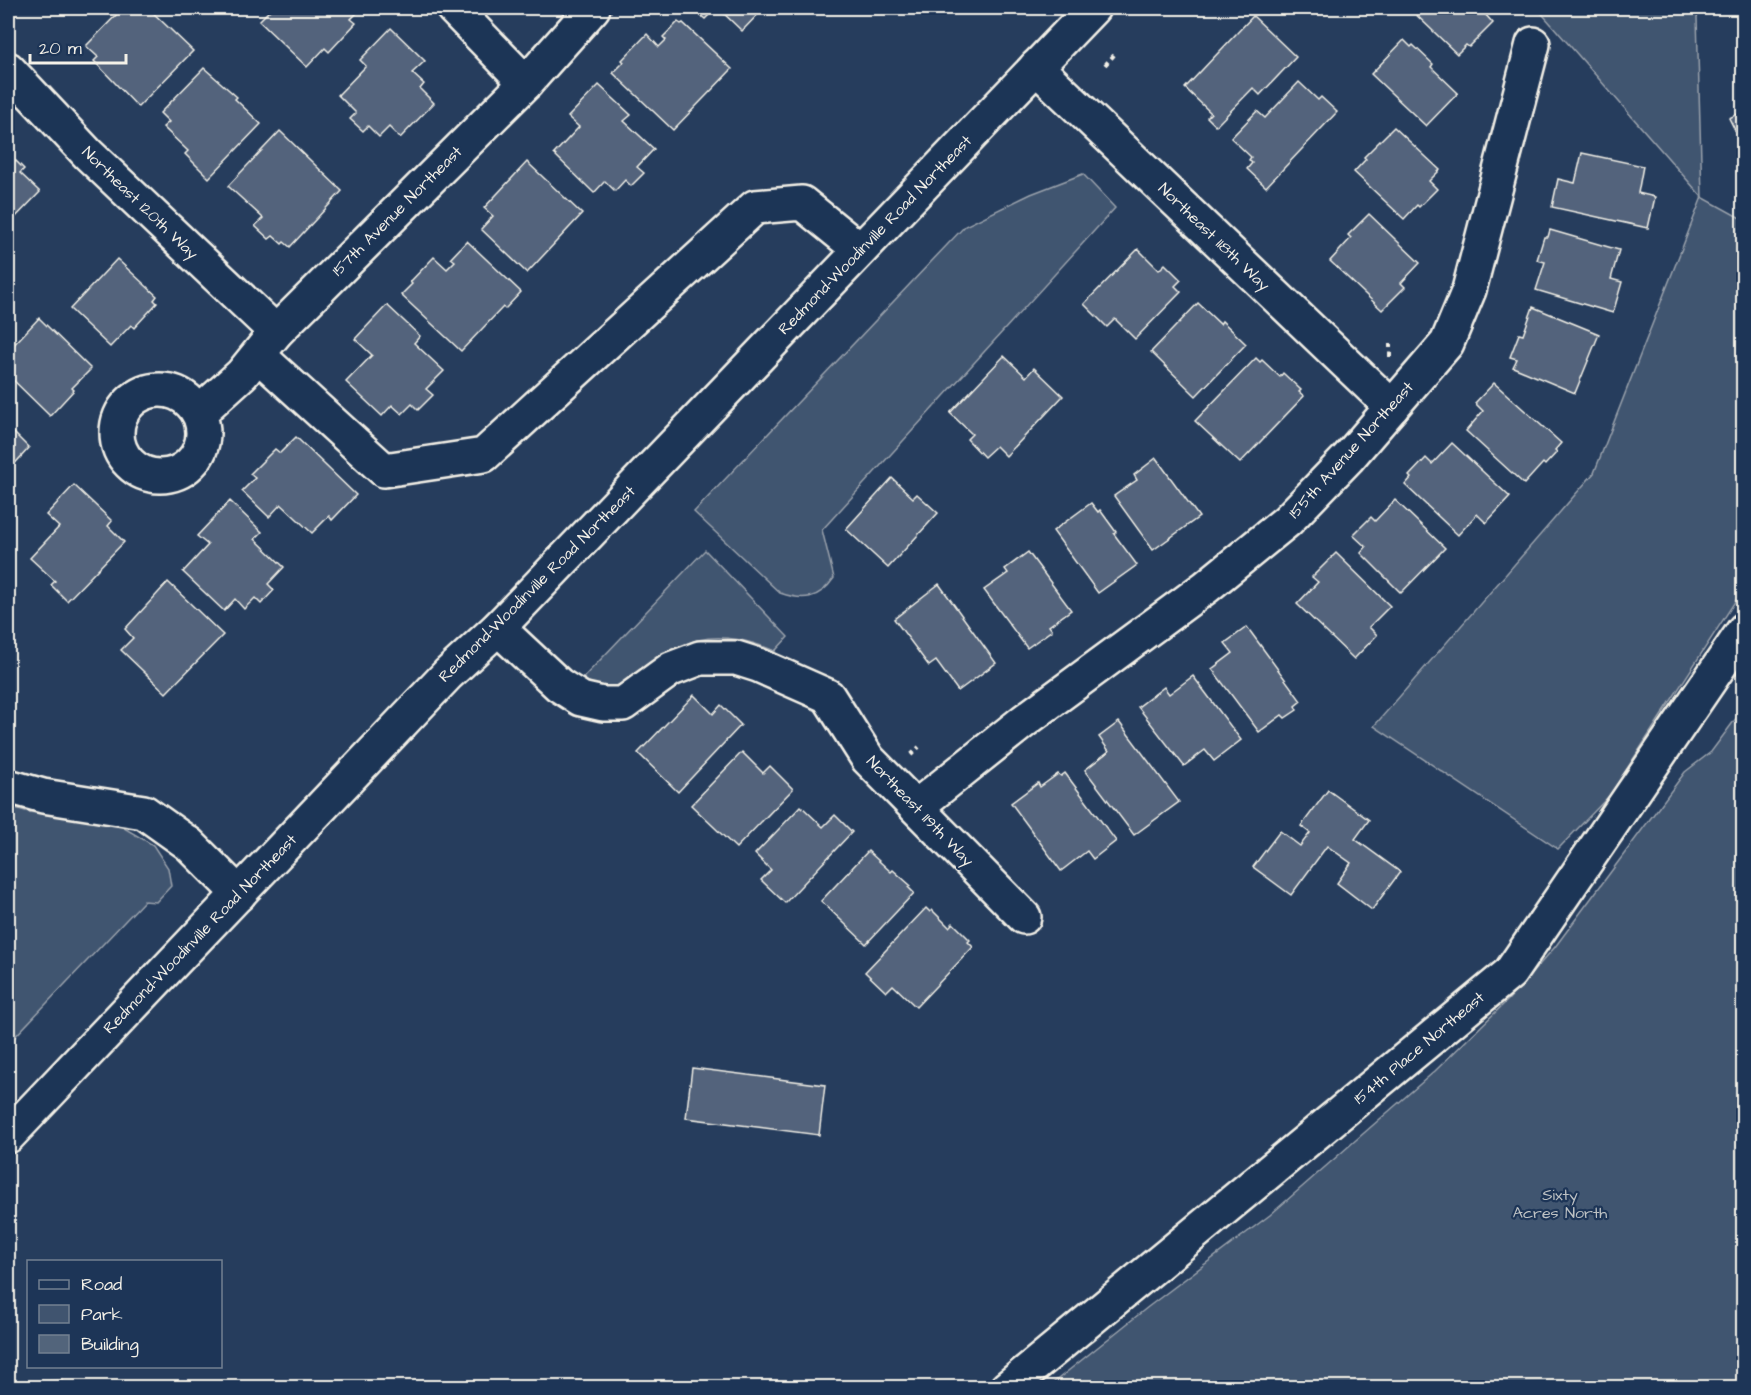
<svg xmlns="http://www.w3.org/2000/svg" width="1751" height="1395" font-family="'Architects Daughter',sans-serif">
<style>
.green{fill:#40546f;stroke:#9aa2ac;stroke-width:1.5}
.lines{fill:none;stroke-linecap:round;stroke-linejoin:round}
.stream{stroke:#9fa7ae;stroke-width:9}
.building{fill:#52647b;stroke:#f4f1e8;stroke-width:1.5}
.minor-casing{stroke:#f4f1e8;stroke-width:38}
.major-casing{stroke:#f4f1e8;stroke-width:38}
.path{stroke:#f4f1e8;stroke-width:4;stroke-dasharray:4.5 4.5;stroke-linecap:butt}
.minor{stroke:#1d3557;stroke-width:33}
.major{stroke:#1d3557;stroke-width:33}
.labels{text-anchor:middle;dominant-baseline:central;stroke-width:4.5;stroke-linejoin:round;paint-order:stroke}
.street-label{font-size:16px;fill:#f4f1e8;stroke:#1d3557}
.park-label{font-size:16px;fill:#bec2c4;stroke:#1d3557}
</style>
<rect width="100%" height="100%" fill="#263d5d"/>
<filter id="ink" filterUnits="userSpaceOnUse"><feTurbulence type="fractalNoise" baseFrequency=".0167" numOctaves="2"/><feDisplacementMap in="SourceGraphic" scale="12" xChannelSelector="R" yChannelSelector="G"/><feConvolveMatrix kernelMatrix="1 2 1 2 8 2 1 2 1" color-interpolation-filters="sRGB"/></filter>
<g filter="url(#ink)">
<!-- green -->
<g class="green">
<path d="M1537 8H1703L1697 17 1702 197 1744 220 1743 584 1736 600 1610 795 1558 849 1374 726 1594 473 1702 197Z"/>
<path d="M1083 174 1115 208 822 530 834 578C819 600 803 601 780 593L694 512 965 226 1031 194Z"/>
<path d="M705 550 788 637 775 651C750 641 725 634 698 640 661 649 621 710 583 678Z"/>
<path d="M1743 709V1387H1048L1148 1307 1270 1215 1435 1071 1509 999 1555 947 1685 772 1711 752Z"/>
<path d="M8 806 29 812 114 822 153 845 168 868 171 886 156 902 144 901 8 1044Z"/>
</g>
<g class="lines">
<!-- stream -->
<path class="stream" d="M8 1383 35 1385 61 1384 65 1388"/>
</g>
<!-- building -->
<g class="building">
<path d="M123 8H148L193 51 138 107 94 61 98 57 86 46Z"/>
<path d="M272 8H362L351 19 356 23 329 52 325 48 307 67 259 21Z"/>
<path d="M692 8H716L705 19Z"/>
<path d="M718 8H764L742 31Z"/>
<path d="M1409 8H1492L1485 14 1493 23 1469 47 1466 45 1457 54Z"/>
<path d="M1253 16 1296 57 1260 95 1253 88 1216 126 1207 117 1211 113 1185 88Z"/>
<path d="M678 22 681 24 683 23 732 69 673 130 613 73 624 62 622 60 647 34 659 47 666 40 663 37Z"/>
<path d="M391 28 425 61 412 73 424 84 420 89 434 103 400 138 389 127 379 137 368 126 363 131 350 119 356 113 338 95 366 66 360 60Z"/>
<path d="M1404 40 1411 47 1413 45 1433 64 1431 67 1458 93 1426 126 1371 74Z"/>
<path d="M204 68 237 97 235 99 261 124 209 178 185 154 188 151 163 127 169 122 160 113Z"/>
<path d="M1299 82 1318 100 1321 97 1337 112 1266 187 1247 169 1252 163 1249 160 1251 157 1231 138 1257 111 1265 118Z"/>
<path d="M599 85 631 115 624 121 654 149 637 167 644 173 631 186 625 180 615 191 605 181 594 193 554 154 579 127 568 117Z"/>
<path d="M1744 111V148L1729 118Z"/>
<path d="M1394 127 1440 170 1429 181 1437 189 1419 207 1417 205 1404 219 1354 172 1366 159 1364 157Z"/>
<path d="M280 131 342 191 290 247 284 242 282 244 273 236 269 239 255 226 263 218 228 186Z"/>
<path d="M8 153 24 169 20 173 40 192 8 225Z"/>
<path d="M1582 153 1643 166 1638 193 1655 197 1648 228 1552 207 1558 179 1575 183Z"/>
<path d="M527 162 582 214 527 273 481 229 493 216 484 208Z"/>
<path d="M1369 214 1420 263 1401 283 1405 287 1382 310 1330 261 1351 238 1348 235Z"/>
<path d="M1550 230 1619 250 1611 279 1622 282 1613 313 1536 290 1545 262 1537 260 1544 237H1548Z"/>
<path d="M467 241 521 292 505 309 503 307 461 351 401 295 412 284 410 282 434 257 447 269 455 261 451 258Z"/>
<path d="M1138 249 1159 270 1165 264 1181 280 1175 286 1181 292 1135 339 1115 319 1107 327 1084 304Z"/>
<path d="M117 259 157 296 154 300 157 303 134 328 131 325 110 347 70 309Z"/>
<path d="M1198 303 1220 324 1222 321 1246 344 1196 396 1151 352Z"/>
<path d="M387 305 420 336 414 343 444 371 426 389 433 395 418 410 412 404 402 414 392 405 382 416 346 382 372 355 355 339Z"/>
<path d="M1533 307 1599 334 1575 393 1513 367 1517 359 1510 357 1519 334 1523 335Z"/>
<path d="M39 318 91 369 72 388 74 390 50 416 8 375V351Z"/>
<path d="M1004 356 1026 377 1034 368 1063 396 1006 456 996 446 984 457 967 439 972 434 950 413Z"/>
<path d="M1256 358 1260 362 1262 360 1280 377 1283 373 1301 390 1299 392 1304 396 1240 463 1195 421Z"/>
<path d="M1494 383 1561 443 1555 450 1557 452 1545 465 1543 463 1524 484 1466 431 1483 411 1475 403Z"/>
<path d="M8 427 29 448 8 471Z"/>
<path d="M296 437 356 495 332 520 329 516 312 533 281 504 269 517 242 491 255 478 250 474 275 449 280 453Z"/>
<path d="M1452 443 1510 497 1486 523 1477 514 1458 535 1405 485 1411 478 1409 476 1426 458 1432 464Z"/>
<path d="M1156 458 1199 517 1153 550 1114 496 1137 480 1134 475Z"/>
<path d="M892 478 913 498 917 494 938 513 888 568 846 529Z"/>
<path d="M74 485 112 521 108 526 124 542 67 601 51 585 55 581 30 558 59 527 46 515Z"/>
<path d="M1395 500 1445 548 1401 593 1361 553 1366 547 1353 535 1371 517 1375 521Z"/>
<path d="M230 501 262 532 255 539 284 567 268 584 274 590 261 604 255 598 244 609 235 599 224 611 183 572 208 545 197 536Z"/>
<path d="M1091 503 1098 512 1100 510 1116 532 1114 534 1137 565 1098 593 1053 531Z"/>
<path d="M1028 552 1071 610 1049 626 1052 630 1027 648 984 590 1008 573 1005 569Z"/>
<path d="M1336 553 1390 606 1369 627 1377 635 1354 659 1297 604 1318 582 1312 577Z"/>
<path d="M168 582 223 635 166 693 121 650 133 638 125 629Z"/>
<path d="M939 584 996 663 958 691 936 661 929 666 894 619Z"/>
<path d="M1247 627 1301 701 1295 706 1297 710 1285 718 1282 715 1259 732 1212 669 1233 653 1225 643Z"/>
<path d="M1193 676 1241 740 1214 761 1205 750 1184 766 1138 707 1164 687 1169 694Z"/>
<path d="M694 695 713 714 721 705 741 725 678 792 638 753Z"/>
<path d="M1119 722 1179 802 1134 835 1085 770 1109 751 1099 737Z"/>
<path d="M742 752 763 773 770 766 793 789 736 848 691 805Z"/>
<path d="M1065 773 1116 841 1093 859 1087 851 1061 871 1011 803 1038 783 1040 787 1058 774 1061 776Z"/>
<path d="M1328 790 1369 820 1355 839 1400 872 1372 910 1337 883 1351 863 1327 846 1291 895 1253 867 1280 831 1300 846 1310 833 1301 826Z"/>
<path d="M801 806 823 827 835 815 852 832 785 903 761 880 771 870 755 854Z"/>
<path d="M868 851 891 872 893 870 910 885 908 887 914 893 866 944 821 901Z"/>
<path d="M926 908 930 912 932 910 949 927 953 923 970 940 968 942 973 947 916 1007 893 985 886 992 865 972Z"/>
<path d="M692 1068 825 1085 819 1135 686 1118Z"/>
</g>
<g class="lines">
<!-- minor casing -->
<g class="minor-casing">
<g id="minor">
<path d="M453 8 526 83"/>
<path d="M1036 67 1392 407"/>
<path d="M8 69 88 154 276 332"/>
<path d="M258 355 384 470 484 455 755 207 802 203 860 250"/>
<circle cx="160" cy="433" r="43"/>
<path d="M199 413 242 374 276 332 526 83 593 8"/>
<path d="M498 628 559 685 581 699 603 704H623L671 669 700 658H736L758 665 828 696 868 759 1024 917"/>
<path d="M8 786 43 796 144 812 189 844 239 894"/>
<path d="M916 807 1024 721 1206 587 1287 521 1348 458 1447 343 1469 290 1533 44"/>
<path d="M1007 1388 1510 973 1744 630"/>
</g>
</g>
<!-- major casing -->
<g class="major-casing">
<path id="major" d="M8 1136 448 674 498 628 1093 8"/>
</g>
<!-- path -->
<g class="path">
<path d="M1105 65 1115 54"/>
<path d="M1390 357V344"/>
<path d="M911 755 919 747"/>
</g>
<!-- minor -->
<use href="#minor" class="minor"/>
<!-- major -->
<use href="#major" class="major"/>
</g>
</g>
<g class="labels">
<!-- street labels -->
<g class="street-label">
<text transform="translate(140 203) rotate(44)">Northeast 120th Way</text>
<text transform="translate(397 211) rotate(-45)">157th Avenue Northeast</text>
<text transform="translate(875 235) rotate(-46)">Redmond-Woodinville Road Northeast</text>
<text transform="translate(1214 237) rotate(44)">Northeast 118th Way</text>
<text transform="translate(1351 450) rotate(-48)">155th Avenue Northeast</text>
<text transform="translate(537 584) rotate(-45)">Redmond-Woodinville Road Northeast</text>
<text transform="translate(920 811) rotate(46)">Northeast 119th Way</text>
<text transform="translate(200 934) rotate(-46)">Redmond-Woodinville Road Northeast</text>
<text transform="translate(1419 1048) rotate(-40)">154th Place Northeast</text>
</g>
<!-- park labels -->
<g class="park-label">
<text x="1560" y="1195">Sixty<tspan x="1560" dy="18">Acres North</tspan></text>
</g>
</g>
<!-- margin -->
<rect width="1751" height="1395" fill="none" stroke="#1d3557" stroke-width="30"/>
<rect x="15" y="15" width="1721" height="1365" fill="none" stroke="#f4f1e8" stroke-width="2" filter="url(#ink)"/>
<!-- legend -->
<rect x="27" y="1260" width="195" height="108" fill="#1d3557" stroke="#738091" stroke-width="1.5"/>
<rect x="39" y="1280" width="30" height="9" fill="#1d3557" stroke="#738091" stroke-width="1.5"/>
<text x="81" y="1290" font-size="18" fill="#f4f1e8">Road</text>
<rect x="39" y="1305" width="30" height="18" fill="#40546f" stroke="#738091" stroke-width="1.5"/>
<text x="81" y="1320" font-size="18" fill="#f4f1e8">Park</text>
<rect x="39" y="1335" width="30" height="18" fill="#52647b" stroke="#738091" stroke-width="1.5"/>
<text x="81" y="1350" font-size="18" fill="#f4f1e8">Building</text>
<!-- scale -->
<path d="M30 54v9h96v-9" fill="none" stroke="#f4f1e8" stroke-width="3"/>
<text x="39" y="54" font-size="18" fill="#f4f1e8" stroke="#1d3557" stroke-width="4.5" paint-order="stroke">20 m</text>
</svg>
